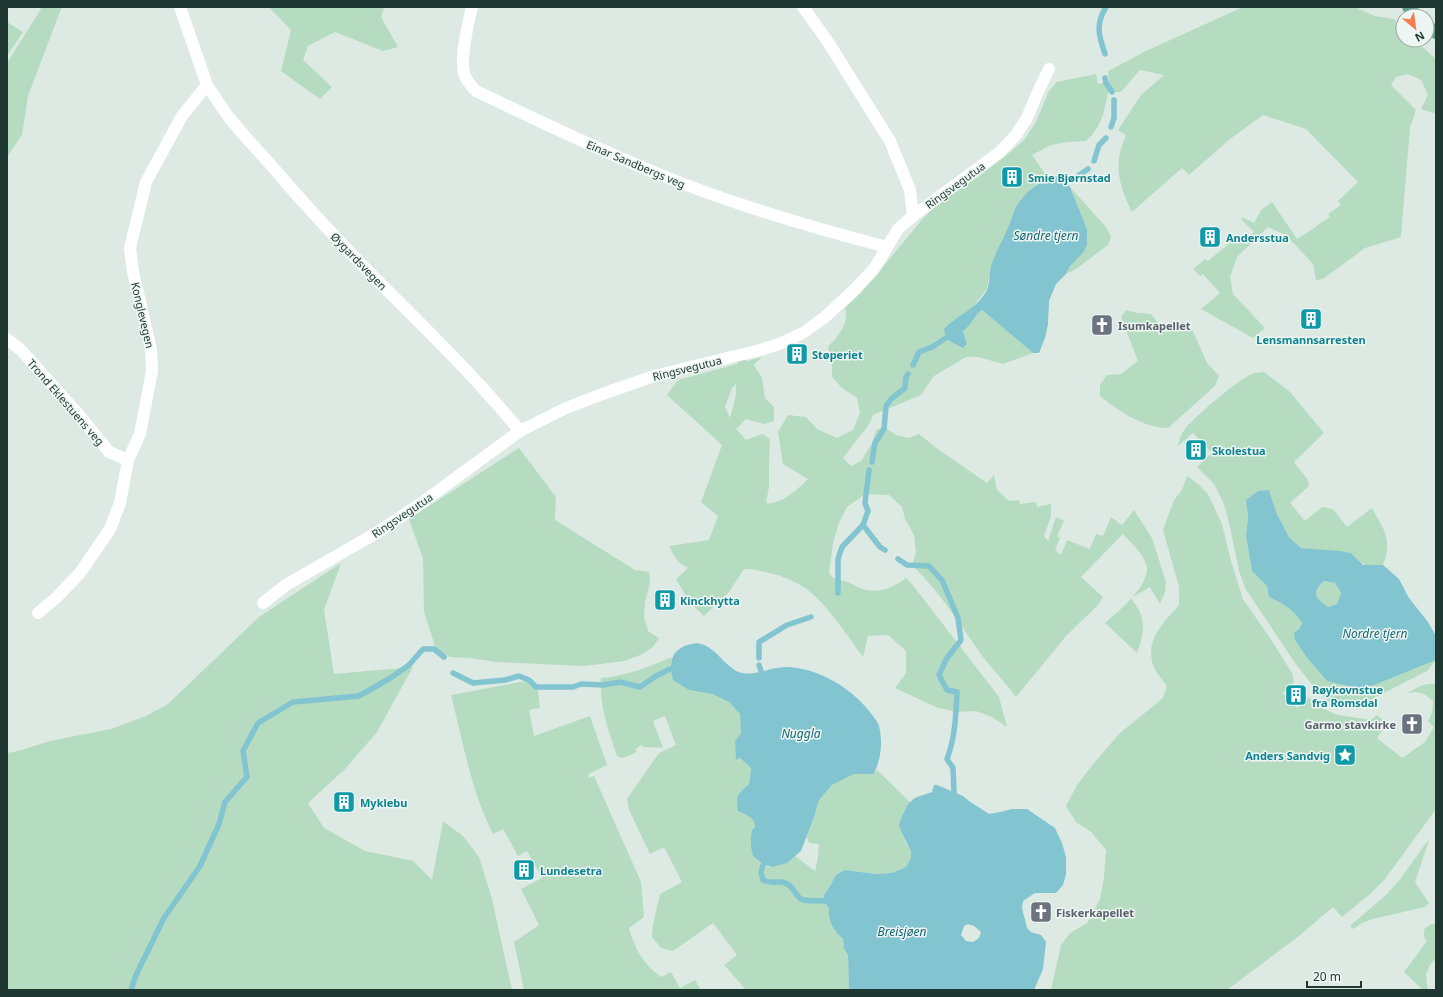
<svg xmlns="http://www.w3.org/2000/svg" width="1443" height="997" font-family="'Noto Sans',sans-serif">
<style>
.green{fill:#b5dcc0;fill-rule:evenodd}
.water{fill:#83c4d1;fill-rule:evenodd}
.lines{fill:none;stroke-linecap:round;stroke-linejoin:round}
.stream{stroke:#83c4d1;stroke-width:5.5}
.street{stroke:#fff;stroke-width:12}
.primary{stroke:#60a191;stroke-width:12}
.labels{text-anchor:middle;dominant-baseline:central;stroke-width:3;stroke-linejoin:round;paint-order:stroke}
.street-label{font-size:11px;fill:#1f3932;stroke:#edf6f2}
.culture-label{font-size:11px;font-weight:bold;fill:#0d838f;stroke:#edf6f2;text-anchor:start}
.worship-label{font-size:11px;font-weight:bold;fill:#5b616d;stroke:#edf6f2;text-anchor:start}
.water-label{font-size:12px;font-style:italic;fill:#186576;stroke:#edf6f2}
</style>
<rect width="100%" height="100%" fill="#ddeae4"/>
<!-- green -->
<g class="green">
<path d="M39 7H64L61 9 28 96 22 135 7 157V63L41 9Z"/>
<path d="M269 7H384L381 17 398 47 383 51 335 32 308 46 303 60 332 87 320 99 281 71 291 30Z"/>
<path d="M1243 7H1355L1375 16 1394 19 1403 28V40H1415L1436 59V114L1421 109 1428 95 1421 80 1408 74 1396 77 1391 85 1416 110 1410 128 1401 237 1365 248 1323 279 1316 280 1313 264 1286 235 1268 227 1237 257 1230 277 1233 294 1265 328 1253 338 1201 309 1220 293 1203 274 1200 276 1193 269 1205 259 1208 261 1231 242 1229 238 1232 234 1242 244 1254 232 1241 219 1242 217 1254 223 1261 210 1272 202 1297 239 1316 227V226L1330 217 1328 214 1341 205 1338 201 1358 182 1306 129 1263 115 1230 139 1189 175 1182 168 1132 212C1123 194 1115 173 1120 153 1121 147 1124 141 1126 135L1118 130 1141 95 1164 75 1140 70 1121 92H1108C1104 113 1102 126 1086 141L1068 142 1051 145 1032 155 1048 178 1033 187 1016 209 994 259 990 270 987 289 973 307 956 320 950 323 946 338 949 341 963 348 967 344 963 331C973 324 973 316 982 310L1033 353 1003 364 978 357H966L934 376 921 395 873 415 870 423 843 458 851 466 861 461 872 443 876 430 884 427 896 435 909 438 919 434 935 447 987 483 994 475 997 490 1009 501 1019 500 1020 504 1036 502 1037 507 1051 504V516L1044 536 1048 541 1056 517 1064 521 1057 536 1060 538 1055 550 1061 555 1067 540 1090 549 1096 534 1103 536 1111 517 1122 525 1134 510 1152 538 1166 582 1165 592 1160 604 1150 587 1131 598C1135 604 1141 612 1142 618 1145 630 1141 642 1137 653L1105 623C1118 612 1153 583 1146 564 1142 552 1131 543 1123 534L1081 577 1103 597 1098 605 1066 636 1016 697C1006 683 994 671 983 657 961 626 940 592 912 565L916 553 914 535 905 519 902 507 889 495 865 494 847 507 839 523 833 543 829 573C835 581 838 580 848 582 853 584 857 587 862 589 881 594 892 588 906 578L912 584 999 697 1007 727 992 717 976 711 957 712 938 708 895 688 906 673V651L888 635 868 636 863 657C848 637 825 601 805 588 787 576 764 570 744 569L729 592 704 616 691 604 676 579 688 568C678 564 673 555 669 546L709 540 718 516 701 502 722 445 667 395 678 380 737 364 738 359 748 361 762 357 754 365 762 378 765 398 774 407V421L764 424 746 419 736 429 746 440 762 434 770 439 769 464V487L766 503C781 505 798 489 808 479L783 464 778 432 788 415 806 417 817 429 837 438 853 430 860 413 857 398 842 388 832 377V366L828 347C838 336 850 323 845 308L861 293 926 215 939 203 978 177 1003 158 1024 140 1036 122 1049 91 1057 82 1096 74 1098 84 1109 82 1108 71 1146 51ZM736 384V395L730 418 725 407 732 388Z"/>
<path d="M7 22 23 32 7 56Z"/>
<path d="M1070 187 1106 227 1111 237 1108 245 1076 269 1066 274 1070 266 1083 253 1087 229Z"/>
<path d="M1126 310 1137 313 1151 314 1166 333 1182 321 1193 331 1207 363 1219 376 1215 386 1168 428C1143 428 1119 411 1100 396V385L1107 375 1121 374 1138 361 1121 317Z"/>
<path d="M1264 372 1290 392 1324 433 1294 462 1308 480 1309 486 1290 503 1305 521 1322 507 1333 509 1347 527 1372 508C1384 530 1393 540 1383 565 1363 566 1365 567 1351 553L1301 548 1289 537 1277 514 1269 490 1258 491 1246 500 1248 517 1246 536 1252 571 1267 586 1269 597C1284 604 1293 609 1302 623L1299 629 1295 633V640L1307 658 1327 681 1377 684 1436 660 1427 671 1368 701 1353 706H1342L1328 701 1317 691 1295 663 1245 588 1239 571 1228 518 1223 502 1214 484 1197 467 1212 453 1193 433 1178 446C1179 440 1181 434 1185 429 1193 418 1240 378 1252 374 1255 372 1260 373 1264 372Z"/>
<path d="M519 448 556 497 555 520 635 570 649 572 650 583 645 602 644 617 648 631 659 638 653 647 643 654 624 661 602 664 581 666 496 662 470 658 450 657 436 649 424 612 423 559 409 519Z"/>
<path d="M1187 476 1197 483 1208 494 1222 524 1231 561 1243 599 1272 641 1292 673 1294 682 1283 693 1297 708 1309 697 1319 707 1338 715 1371 720 1377 715 1384 721V727L1377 738 1402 758 1425 742 1434 727 1428 721 1432 713 1433 701C1423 693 1421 691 1408 693 1417 687 1425 683 1436 684V809L1385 879 1369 895 1342 917 1333 907 1299 936 1227 990H1051L1061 945 1070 933 1087 923 1100 899 1104 877 1106 850 1091 832 1076 822 1066 806 1077 785 1094 763 1120 733 1163 698 1167 686C1163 680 1155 672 1153 665 1145 638 1164 623 1179 605V587L1163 530 1174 500 1182 490Z"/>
<path d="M341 563 324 610 334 674 413 667 377 732 345 769 308 803 324 828 365 851 413 861 432 880 443 821 463 836 479 857 492 899 512 990H7V753L18 751 50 741 111 729 146 716 168 704 259 617Z"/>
<path d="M1324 581 1335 583 1341 593 1337 604 1328 607C1313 598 1312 593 1324 581Z"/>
<path d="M672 657 670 669 689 690 712 694 729 702 741 714V733L735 741 737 759 740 758 751 768 749 784 740 792 738 811 751 817 755 822 753 856C756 859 759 863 762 865 773 871 787 863 795 856L815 871 818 857 819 844 809 843 807 837 813 820 819 800 832 785 854 774H874L877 770 910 802 903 813 905 841 911 852V858L906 867 892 873 876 874 845 870 836 875 830 886 824 895 823 901 829 908C828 920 833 931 843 939L844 949 848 955 849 990H746L724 965 737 955 713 923 673 951 661 948 652 937 653 925 660 894 682 882 664 847 650 854 629 810 627 799 659 753 676 745 665 716 653 721 663 748 644 747 641 745 635 750 637 752 623 758 617 756C608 729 599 706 601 678 626 676 649 667 672 657Z"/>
<path d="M526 681 538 690 540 708 529 710 534 736 590 716 607 765 589 774 588 778 594 776 641 882 644 917 629 928C636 951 642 962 661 977L671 972 680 988 695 980 701 990H524L514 942 539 925 521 889 542 878 527 851 518 856 503 829 493 834C471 791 463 742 451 695Z"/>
<path d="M1429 840 1415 882 1429 903 1425 907 1373 919 1362 923 1353 929 1350 926 1387 894 1401 878 1426 843Z"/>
<path d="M1432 924H1436V957L1430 965 1426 974 1427 986 1428 990H1423L1404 972 1427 941C1423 936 1423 934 1425 928Z"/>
</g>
<!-- water -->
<g class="water">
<path d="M1058 176 1064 180 1070 187 1087 229V245L1083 253 1070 266 1066 274 1056 284 1049 301 1048 324 1045 338 1039 353H1033L982 310C974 315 973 324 963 331L967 344 963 348C952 342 946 342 944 329 957 315 977 309 987 290 990 283 989 273 991 266 995 254 1001 243 1006 232 1010 224 1012 216 1015 209 1024 192 1040 180 1058 176Z"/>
<path d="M1269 490 1277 514 1289 537 1301 548 1340 551 1351 553 1363 565H1383L1399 579 1409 598 1428 622 1436 636V660L1377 684 1361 689 1327 681 1307 658 1295 640 1294 633 1299 629 1302 623C1293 609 1284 604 1269 597L1267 586 1252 571 1246 536 1248 517 1246 500 1258 491ZM1324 581 1335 583 1341 593 1337 604 1328 607C1314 598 1312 592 1324 581Z"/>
<path d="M697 643C700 644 703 644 706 646 719 652 728 670 742 673 757 676 771 667 785 667 818 667 854 689 873 716 875 719 878 722 879 726 883 743 881 758 874 774H854L832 785 819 800 813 820 801 851 787 863 773 867 763 865 753 856 751 847V837L752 830 755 827C755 817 746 815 738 811 735 795 738 794 749 784L751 768 740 758 736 760 735 741 741 733 740 714 729 702 712 694 689 690 673 680C670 668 669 655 681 648 685 645 692 644 697 643Z"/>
<path d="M934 785H937L963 796 969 801 989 814 1000 812 1012 809H1027L1055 828 1062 843 1066 857V874L1063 885 1056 893H1035L1023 901 1022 908 1027 928 1031 932 1041 935 1046 942 1043 969 1034 990H849L848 955 844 949 843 939C834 931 827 920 829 908L823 901 824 895 830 886 836 875 845 870 876 874 892 873 906 867 911 858V852L899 826C902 816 906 802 917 797 922 795 927 794 932 792ZM968 924 974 926 981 932 979 938 973 942 966 941 961 935 964 926Z"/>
</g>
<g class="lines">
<!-- stream -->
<g class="stream">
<path d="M1105 54C1099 36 1095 25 1106 7"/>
<path d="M1105 78 1106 83 1112 92"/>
<path d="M1111 127 1114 118V100"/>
<path d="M1094 161 1099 145 1106 138"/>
<path d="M1078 176 1088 169"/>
<path d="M913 365 919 352 932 347 946 338"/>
<path d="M872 462 875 443 884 429 886 406 891 399 905 388 906 377 908 374"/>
<path d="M863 525 880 547 885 550"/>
<path d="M898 559 907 565 929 566 942 580 958 618 961 640 947 658 939 675 947 690 957 692C956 715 955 738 947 759L953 768 954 792"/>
<path d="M838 593V559L842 547 863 525 868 511 865 503 869 470"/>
<path d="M759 658V642L787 625 811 617"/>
<path d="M759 665 761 671"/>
<path d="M453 673 473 683 505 680 519 676 529 680 536 687H573L581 684 603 685 620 682 640 687 656 676 670 669"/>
<path d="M763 865 761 872 763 880C772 885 776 880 785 883 793 885 794 894 801 899 807 902 816 900 823 901"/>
<path d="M131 990 136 975 164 918 200 866 219 824 225 802 247 777 243 751 258 723 293 702 359 696 392 677 409 665 423 649H434L444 657"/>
</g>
<!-- street -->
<g class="street">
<path d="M472 7C468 24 460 56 464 73 466 80 471 86 476 91 537 120 598 150 661 175 734 205 810 227 887 247"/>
<path d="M803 7 828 42 890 141 910 190 913 216"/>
<path d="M207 85C213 94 219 103 225 112 241 134 260 152 277 172 305 205 335 237 365 268 418 321 472 373 520 431"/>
<path d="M7 339 21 350 80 416 109 452 128 460"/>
<path d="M263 603 286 585 378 532 420 504 520 431 564 409 594 397 654 376 760 350 779 344 803 333 825 317 853 291 874 269 898 229 913 216 1000 152 1016 135 1027 118 1037 94 1049 69"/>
<path d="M38 613 57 597 80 573 110 529 120 503 128 460 140 434 152 371 151 349 133 272 130 248 146 182 182 116 207 85 180 7"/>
</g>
<!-- primary -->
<g class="primary">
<path d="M1408 7 1417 16"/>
<path d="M1427 25 1436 33"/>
</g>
</g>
<!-- icons -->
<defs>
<g id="building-square" transform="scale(1.15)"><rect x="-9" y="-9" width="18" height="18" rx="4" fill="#0f9aa8" stroke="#edf6f2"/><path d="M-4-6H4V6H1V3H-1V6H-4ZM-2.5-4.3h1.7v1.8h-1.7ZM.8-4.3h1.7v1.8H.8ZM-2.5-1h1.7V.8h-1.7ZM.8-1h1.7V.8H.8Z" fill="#fff"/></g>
<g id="church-square" transform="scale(1.15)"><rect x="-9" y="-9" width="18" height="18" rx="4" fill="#6b7280" stroke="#edf6f2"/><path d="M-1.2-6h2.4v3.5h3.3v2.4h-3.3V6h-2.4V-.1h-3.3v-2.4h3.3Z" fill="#fff"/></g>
<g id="sight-square" transform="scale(1.15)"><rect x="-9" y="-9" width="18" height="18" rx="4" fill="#0f9aa8" stroke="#edf6f2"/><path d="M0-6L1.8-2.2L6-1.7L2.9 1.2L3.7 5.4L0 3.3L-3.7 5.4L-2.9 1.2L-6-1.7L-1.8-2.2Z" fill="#fff"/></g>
</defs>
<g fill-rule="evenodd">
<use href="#building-square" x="1012" y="177"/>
<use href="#building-square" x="1210" y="237"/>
<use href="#building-square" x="1311" y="319"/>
<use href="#church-square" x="1102" y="325"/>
<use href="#building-square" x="797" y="354"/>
<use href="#building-square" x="1196" y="450"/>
<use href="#building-square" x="665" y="600"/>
<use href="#building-square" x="1296" y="695"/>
<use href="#church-square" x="1412" y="724"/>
<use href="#sight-square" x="1345" y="755"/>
<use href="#building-square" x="344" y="802"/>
<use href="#building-square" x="524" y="870"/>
<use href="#church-square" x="1041" y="912"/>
</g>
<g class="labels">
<!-- street labels -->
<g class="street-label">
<text transform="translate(636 164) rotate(23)">Einar Sandbergs veg</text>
<text transform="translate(955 185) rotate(-36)">Ringsvegutua</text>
<text transform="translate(359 261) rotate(46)">Øygardsvegen</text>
<text transform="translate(143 315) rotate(77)">Konglevegen</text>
<text transform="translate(687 368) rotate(-14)">Ringsvegutua</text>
<text transform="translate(66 402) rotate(49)">Trond Eklestuens veg</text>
<text transform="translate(402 515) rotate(-34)">Ringsvegutua</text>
</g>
<!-- culture labels -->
<g class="culture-label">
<text x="1028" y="177">Smie Bjørnstad</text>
<text x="1226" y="237">Andersstua</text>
<text x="1311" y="339" text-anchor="middle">Lensmannsarresten</text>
<text x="812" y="354">Støperiet</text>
<text x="1212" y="450">Skolestua</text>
<text x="680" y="600">Kinckhytta</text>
<text x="1312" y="689">Røykovnstue<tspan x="1312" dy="13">fra Romsdal</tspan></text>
<text x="1330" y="755" text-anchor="end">Anders Sandvig</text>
<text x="360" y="802">Myklebu</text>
<text x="540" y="870">Lundesetra</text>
</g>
<!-- worship labels -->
<g class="worship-label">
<text x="1118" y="325">Isumkapellet</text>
<text x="1396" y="724" text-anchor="end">Garmo stavkirke</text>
<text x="1056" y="912">Fiskerkapellet</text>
</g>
<!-- water labels -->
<g class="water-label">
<text x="1046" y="235">Søndre tjern</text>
<text x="1375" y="633">Nordre tjern</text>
<text x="801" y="733">Nuggla</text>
<text x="902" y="931">Breisjøen</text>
</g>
</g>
<!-- border -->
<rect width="1443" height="997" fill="none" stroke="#1f3932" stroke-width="16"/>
<!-- north arrow -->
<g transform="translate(1415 28) rotate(151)"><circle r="19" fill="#edf6f2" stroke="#9baaa5"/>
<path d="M0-3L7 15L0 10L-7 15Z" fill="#f57a4f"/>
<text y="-6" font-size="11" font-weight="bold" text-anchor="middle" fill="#1f3932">N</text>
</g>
<!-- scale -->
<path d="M1307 981v6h54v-6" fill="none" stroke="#1f3932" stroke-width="2"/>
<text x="1313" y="981" font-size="12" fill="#1f3932" stroke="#edf6f2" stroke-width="3" paint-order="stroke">20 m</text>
</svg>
